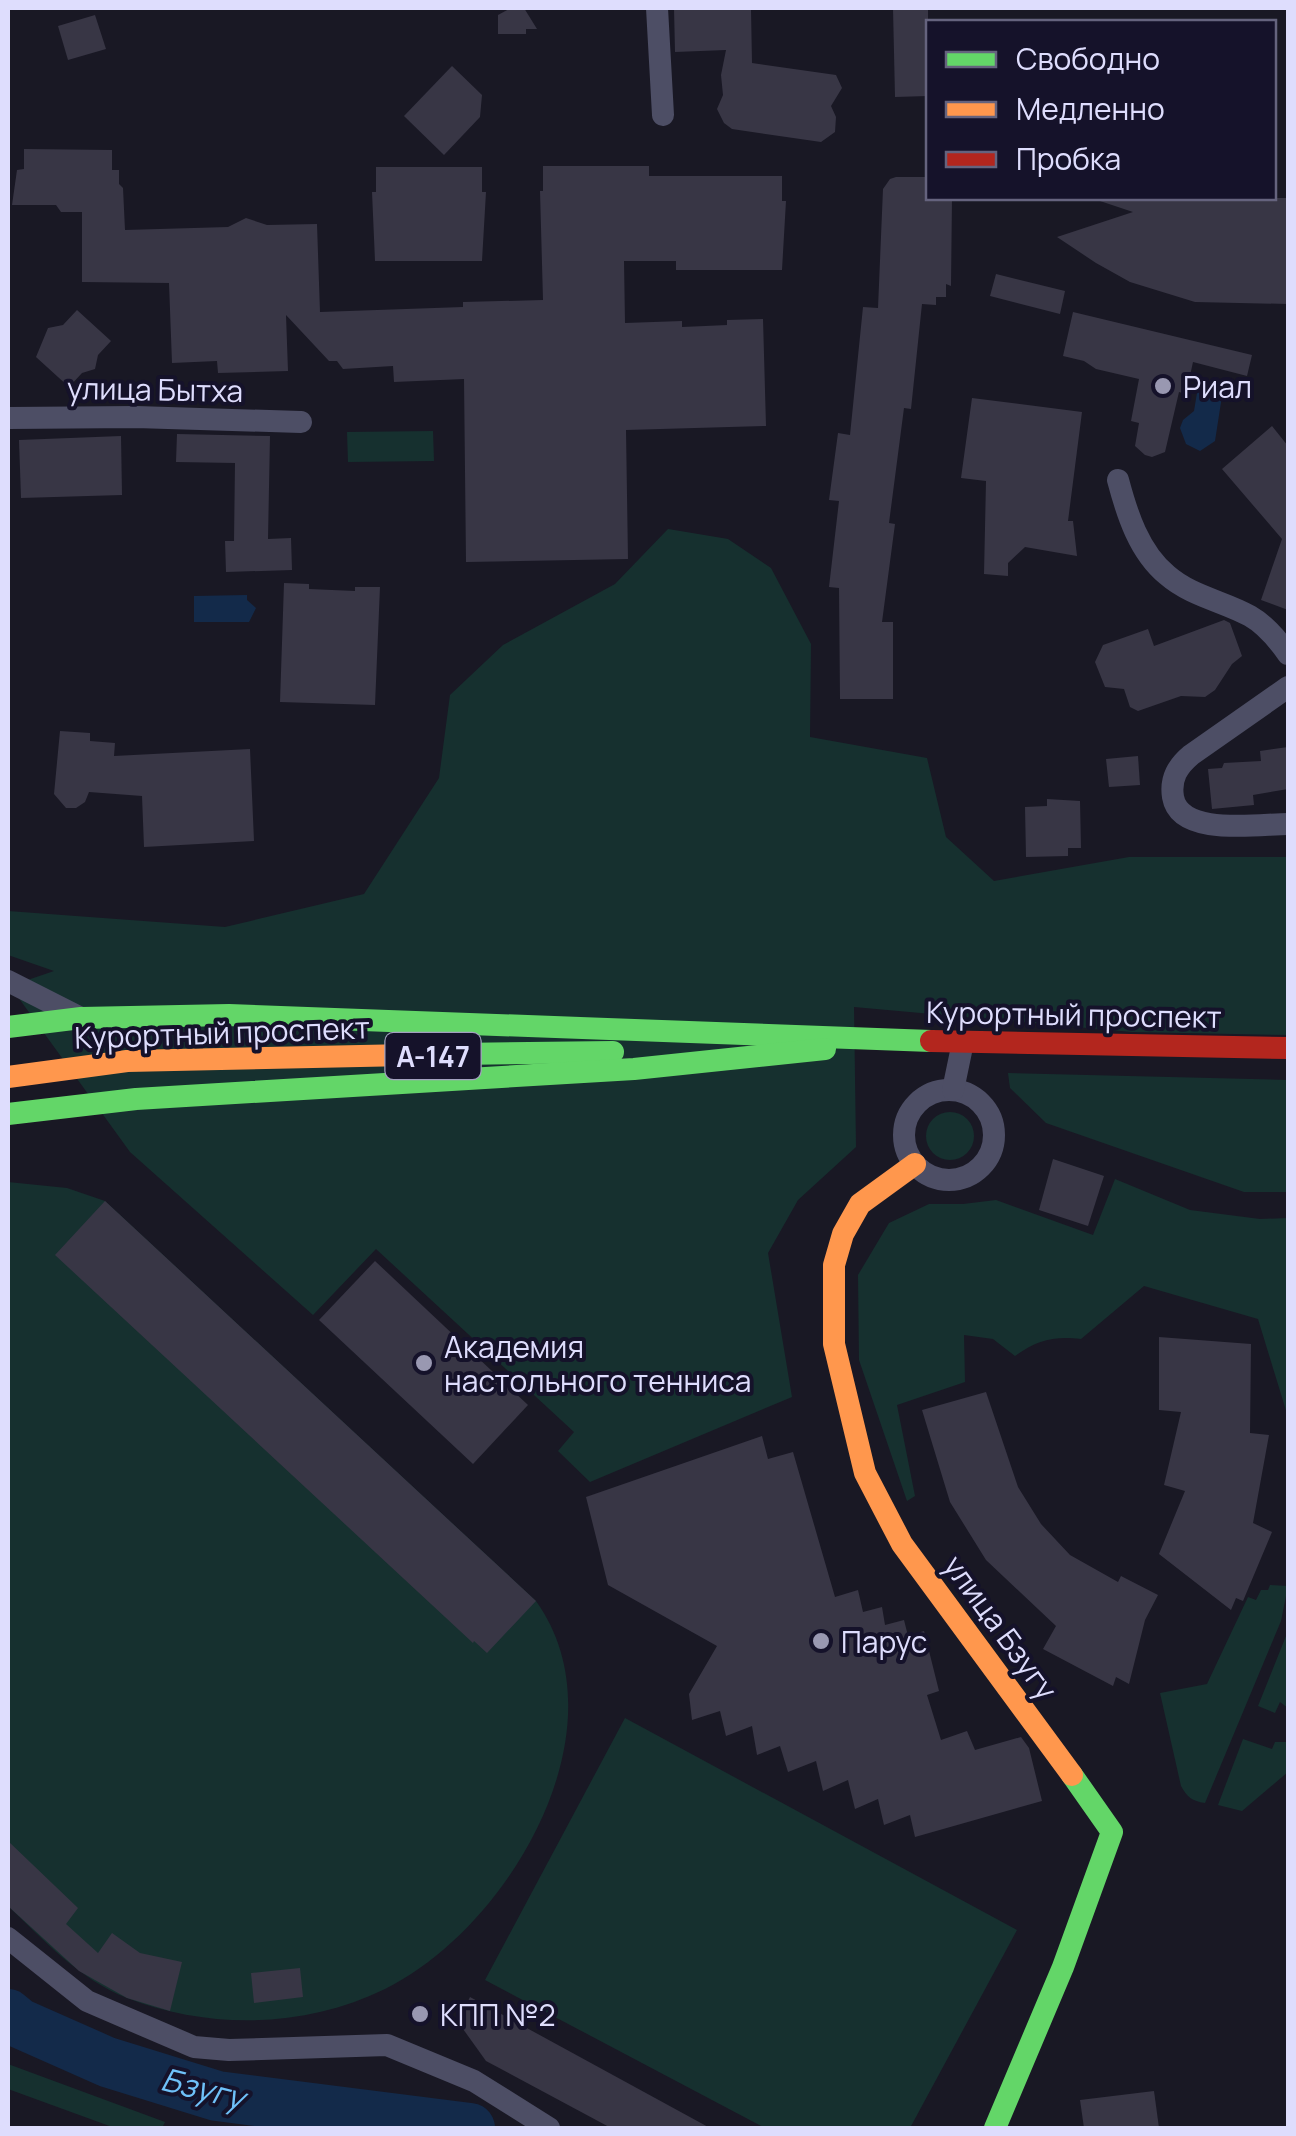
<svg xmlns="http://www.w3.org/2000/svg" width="1296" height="2136" font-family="Manrope,sans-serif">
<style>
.green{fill:#16302f}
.water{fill:#132a4a}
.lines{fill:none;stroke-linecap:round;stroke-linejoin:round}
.river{stroke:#132a4a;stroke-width:50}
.building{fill:#383645}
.street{stroke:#4d4e65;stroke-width:22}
.fast{stroke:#63d668;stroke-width:22}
.slow{stroke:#ff974d;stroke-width:22}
.jam{stroke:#b3261e;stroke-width:22}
.poi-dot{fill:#9998b1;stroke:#15122a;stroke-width:4}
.labels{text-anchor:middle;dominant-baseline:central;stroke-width:8;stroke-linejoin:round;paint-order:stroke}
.shield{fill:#15122a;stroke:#a2a0be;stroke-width:2.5}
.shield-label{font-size:28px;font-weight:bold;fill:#deddfd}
.poi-label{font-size:30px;fill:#deddfd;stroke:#15122a;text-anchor:start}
.street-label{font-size:30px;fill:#deddfd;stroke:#15122a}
.water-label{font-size:32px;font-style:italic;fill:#6fc1f9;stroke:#15122a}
</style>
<rect width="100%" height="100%" fill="#191824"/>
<!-- green -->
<g class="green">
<path d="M433 431 434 461 348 462 347 432Z"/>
<path d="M668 529 728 539 771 568 811 644 810 737 927 758 946 837 994 881 1129 857H1288V1035L1132 1032 854 1007 856 1147 798 1200 768 1253 792 1397 590 1482 558 1451 574 1432 376 1249 313 1315 130 1152 10 986 54 971 8 955V911L225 927 364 894 439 778 450 695 503 645 615 584Z"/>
<path d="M1008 1073 1288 1080V1192H1244L1046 1123 1010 1088Z"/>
<circle cx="950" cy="1136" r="24"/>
<path d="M1115 1179 1190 1210 1260 1219 1288 1218V1417L1258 1319 1144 1286 1081 1339C1053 1336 1038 1340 1015 1356L993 1339 964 1335 965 1382 897 1405 915 1496 907 1501 859 1360 858 1275 889 1223 929 1204H963L996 1200 1093 1235Z"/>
<path d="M8 1182 67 1188 105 1201 536 1601C627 1728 509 1928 385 1989 305 2028 210 2030 127 1998 79 1979 44 1940 8 1906Z"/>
<path d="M1270 1585 1288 1586 1281 1621 1205 1803C1192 1801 1187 1797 1181 1786L1160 1693 1207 1684 1248 1597 1256 1600 1261 1590H1268Z"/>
<path d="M1288 1631V1708L1280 1702 1275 1713 1258 1706Z"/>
<path d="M625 1718 1017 1930 910 2128H765L485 1980Z"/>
<path d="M1243 1739 1272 1749 1275 1742H1288V1772L1242 1811 1218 1805Z"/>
<path d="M8 2064 165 2122 162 2128H115L8 2089Z"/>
</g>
<!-- water -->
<g class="water">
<path d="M1206 386 1219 390 1222 396 1215 441 1200 451 1186 444 1180 428 1183 420 1194 411 1197 393Z"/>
<path d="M247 595V600L256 608 249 622H194V596Z"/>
</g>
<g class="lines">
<!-- river -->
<path class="river" d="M8 2014 19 2023 107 2062 217 2096 470 2128"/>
</g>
<!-- building -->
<g class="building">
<path d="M511 8H524L537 29H526V34H498V15Z"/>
<path d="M674 8 751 9 752 63 836 75 842 88 831 106 836 117 835 132 821 142 732 129 724 123 717 109 723 95 721 75 726 50 675 52Z"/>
<path d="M893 8H928V96L895 97Z"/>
<path d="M95 15 106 49 68 60 58 26Z"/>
<path d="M452 66 482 95 480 117 444 155 404 116Z"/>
<path d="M24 149 112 150V170H119V184L123 188 125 230 228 227 246 218 267 225 317 224 320 312 463 307V302L543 300 540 191H543V166H649V176H782V201H786L782 270H676V261H624L625 323 682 321V327L705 326 727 325V320L763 319 766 426 626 430 628 559 466 562 464 379 394 382 393 366 343 369 337 361H329L286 315 288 371 218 373 217 361 172 363 169 283 82 282V212H61L56 205H12L17 170 24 169Z"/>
<path d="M376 167H482V192H486L482 261H375L372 192H376Z"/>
<path d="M896 177H928V198H952L951 286 946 284V297H936V305L922 304 911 409 904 408 889 523 895 524 882 622H893V699H840L839 588 829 587 839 501 829 500 838 433 850 435 863 307 878 308 883 189 890 179Z"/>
<path d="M1101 198H1288V304L1195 302 1130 282 1096 263 1057 237 1133 212 1100 201Z"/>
<path d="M996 274 1065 291 1060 314 990 296Z"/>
<path d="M77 310 111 341 98 355 95 369 82 373 69 387 36 357 48 328 63 325Z"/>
<path d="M1073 312 1252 355 1247 376 1193 362 1186 394 1179 392 1165 452 1152 457 1145 455 1135 446 1139 423 1131 421 1139 379 1096 369 1084 361 1063 356Z"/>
<path d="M972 398 1082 412 1068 521H1073L1077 556 1025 547 1008 563V576L984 574 986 481 961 478Z"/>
<path d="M1272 426 1288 446V610L1261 600 1282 539 1222 469Z"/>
<path d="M177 434 270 436 268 539 291 538 292 570 226 572 225 541H234L235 463 176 462Z"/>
<path d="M121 436 122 495 21 498 19 440Z"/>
<path d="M284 583 309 584V589L355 591V587H380L375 705 280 702Z"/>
<path d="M1224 620 1230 623 1242 656 1232 664 1215 690 1205 697 1181 696 1138 711 1130 707 1124 689 1105 687 1095 662 1103 645 1148 629 1154 646Z"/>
<path d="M60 731 90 733V741L115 743 114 756 250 749 254 841 144 847 142 796 89 792 85 802 76 808H66L54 794Z"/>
<path d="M1288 747V789L1253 795 1254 805 1212 809 1208 769 1222 768 1224 763 1261 761 1260 751Z"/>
<path d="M1138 756 1140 785 1109 787 1106 759Z"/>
<path d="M1047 799 1080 801 1081 848H1068V856L1026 857 1025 807 1047 806Z"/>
<path d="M1053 1159 1104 1176 1088 1226 1039 1210Z"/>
<path d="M105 1201 536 1601 487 1653 474 1641 473 1643 55 1255Z"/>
<path d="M375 1261 528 1405 473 1464 319 1320Z"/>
<path d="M1159 1337 1251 1344 1250 1433 1269 1435 1253 1523 1272 1532 1243 1601 1236 1598 1231 1610 1159 1554 1185 1491 1164 1485 1181 1412 1159 1410Z"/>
<path d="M986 1392 1018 1487 1041 1524 1070 1555 1118 1582 1121 1576 1158 1595 1145 1620 1129 1684 1116 1677 1113 1686 1043 1649 1056 1626 986 1560 950 1502 922 1410Z"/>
<path d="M762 1436 768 1459 793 1452 835 1597 858 1590 863 1612 882 1607 885 1625 904 1620 908 1636 924 1631 939 1691 927 1695 941 1740 967 1731 975 1750 1021 1737 1029 1748 1042 1801 915 1837 910 1815 884 1825 878 1799 855 1809 848 1780 823 1791 816 1761 788 1772 780 1746 757 1755 752 1726 726 1736 720 1711 692 1720 689 1694 717 1646 608 1585 586 1497Z"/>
<path d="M8 1841 78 1908 66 1924 98 1953 112 1933 140 1953 182 1962 170 2011 127 1998 79 1971 8 1906Z"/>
<path d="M300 1968 303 1997 254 2003 251 1973Z"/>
<path d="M470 1997 710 2128H611L486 2061 458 2022Z"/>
<path d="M1154 2091 1159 2128H1084L1080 2100Z"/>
</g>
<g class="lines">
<!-- street -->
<g class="street">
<path d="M657 8 663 115"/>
<path d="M8 418 136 417 301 422"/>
<path d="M1118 480C1127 514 1139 552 1167 575 1191 596 1223 601 1250 616 1266 625 1278 640 1288 654"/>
<path d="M1288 687 1191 755C1178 766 1170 778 1173 797 1180 837 1258 824 1288 824"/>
<path d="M8 981 81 1018"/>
<circle cx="949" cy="1135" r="45"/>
<path d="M953 1090 963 1042"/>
<path d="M8 1938 87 2001 194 2047 229 2050 387 2045 474 2081 549 2128"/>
</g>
<!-- fast -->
<g class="fast">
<path d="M8 1027 81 1018 229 1015 931 1041"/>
<path d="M455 1054 613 1052"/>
<path d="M8 1114 136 1099 634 1069 825 1049"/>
<path d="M995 2128 1063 1967 1112 1832 1072 1775"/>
</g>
<!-- slow -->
<g class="slow">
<path d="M8 1077 127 1061 455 1054"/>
<path d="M915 1164 860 1204 843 1234 834 1265V1344L865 1473 902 1544 1072 1775"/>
</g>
<!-- jam -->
<path class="jam" d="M931 1041 1288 1048"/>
</g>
<!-- markers -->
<g class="poi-dot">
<circle cx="1163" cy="386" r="10"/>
<circle cx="424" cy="1363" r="10"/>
<circle cx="821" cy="1641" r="10"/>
<circle cx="420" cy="2014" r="10"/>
</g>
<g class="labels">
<!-- shield labels -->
<rect class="shield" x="385.5" y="1033" width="95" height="46" rx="8"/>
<g class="shield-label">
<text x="433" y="1056">А-147</text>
</g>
<!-- poi labels -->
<g class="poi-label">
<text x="1183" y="386">Риал</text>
<text x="444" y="1346">Академия<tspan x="444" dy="34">настольного тенниса</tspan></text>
<text x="841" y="1641">Парус</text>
<text x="440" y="2014">КПП №2</text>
</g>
<!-- street labels -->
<g class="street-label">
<text transform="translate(155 389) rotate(1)">улица Бытха</text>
<text transform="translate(1074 1014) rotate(1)">Курортный проспект</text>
<text transform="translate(222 1032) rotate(-2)">Курортный проспект</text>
<text transform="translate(1001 1627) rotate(54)">улица Бзугу</text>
</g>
<!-- water labels -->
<g class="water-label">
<text transform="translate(203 2088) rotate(14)">Бзугу</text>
</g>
</g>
<!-- border -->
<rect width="1296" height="2136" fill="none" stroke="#deddfd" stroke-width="20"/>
<!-- legend -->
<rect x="926" y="20" width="350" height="180" fill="#15122a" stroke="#65637e" stroke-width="2.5"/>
<rect x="946" y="52" width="50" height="15" fill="#63d668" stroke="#65637e" stroke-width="2.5"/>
<text x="1016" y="70" font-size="30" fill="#deddfd">Свободно</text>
<rect x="946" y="102" width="50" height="15" fill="#ff974d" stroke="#65637e" stroke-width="2.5"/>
<text x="1016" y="120" font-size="30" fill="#deddfd">Медленно</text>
<rect x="946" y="152" width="50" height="15" fill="#b3261e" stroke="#65637e" stroke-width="2.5"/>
<text x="1016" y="170" font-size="30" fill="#deddfd">Пробка</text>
</svg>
